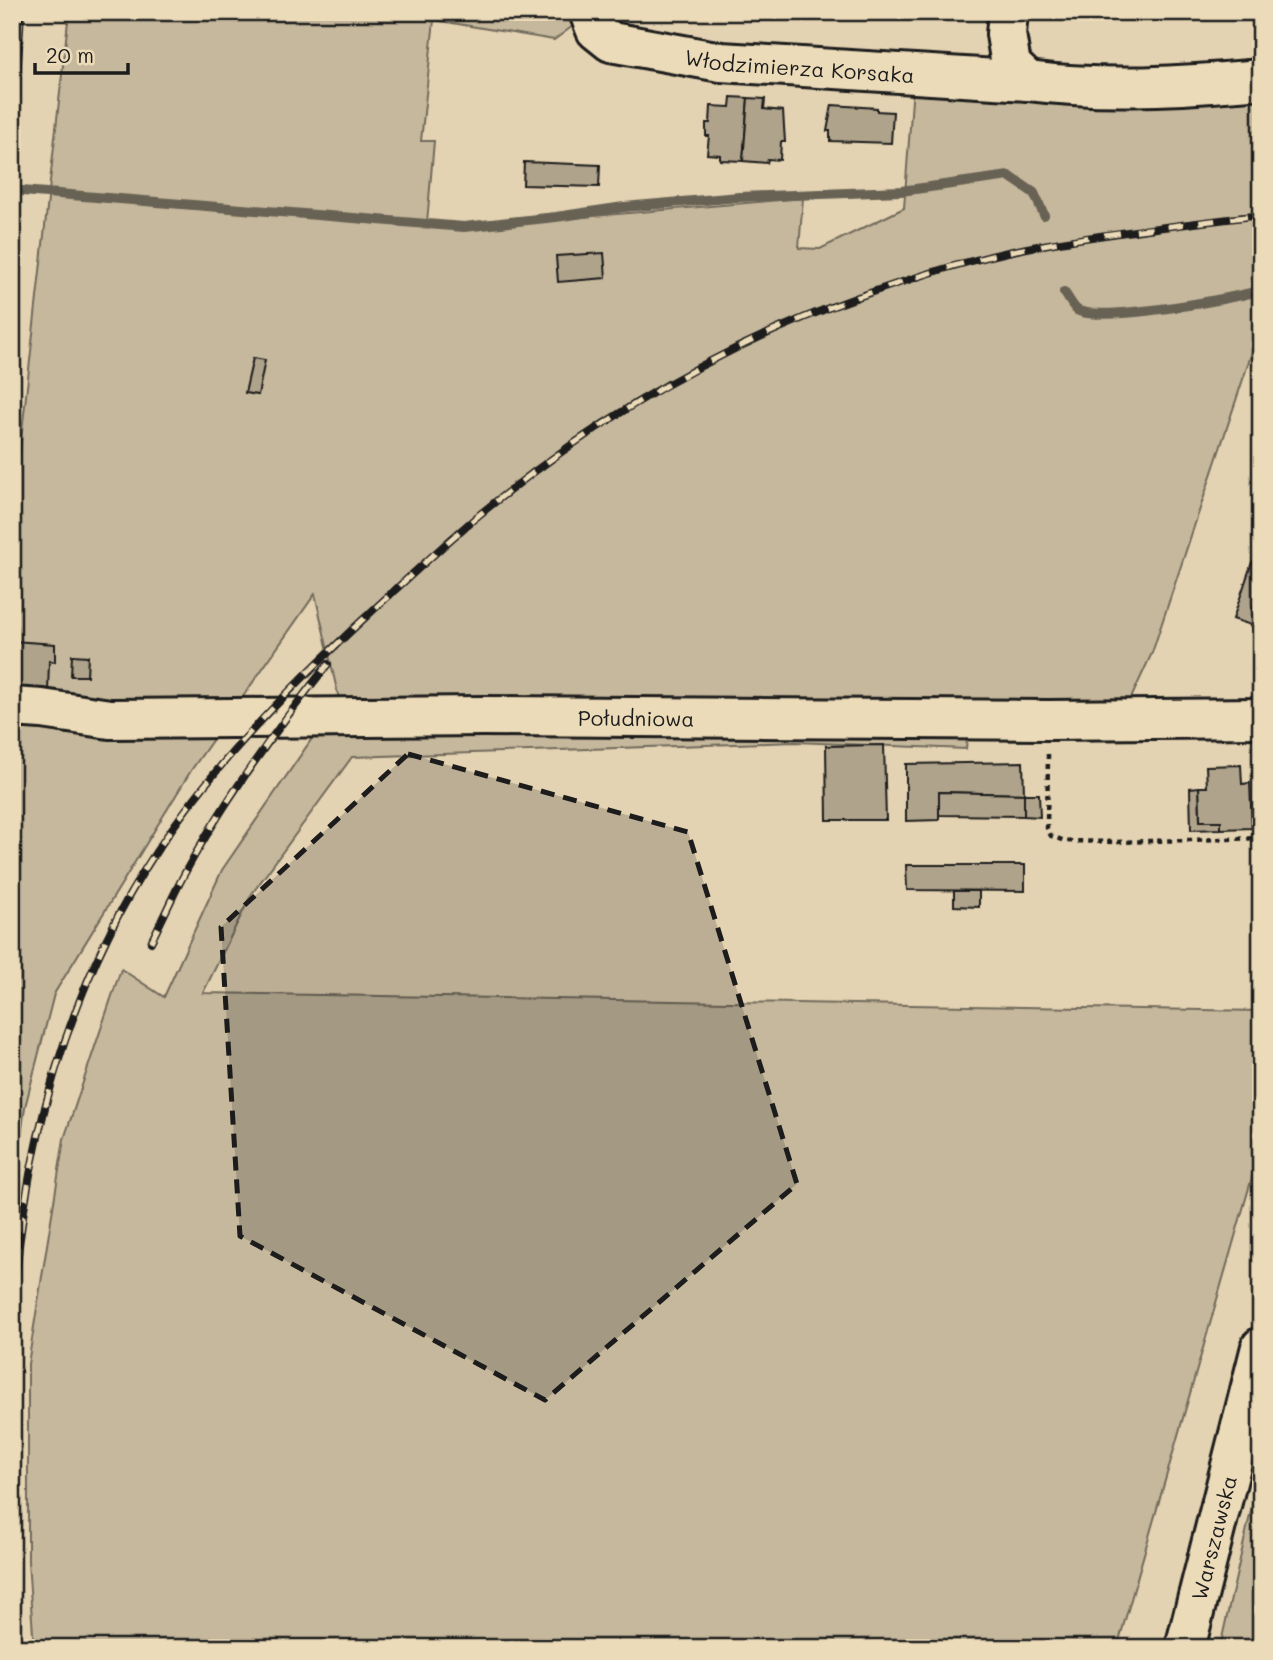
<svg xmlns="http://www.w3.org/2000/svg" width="1273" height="1660" font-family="Mali,sans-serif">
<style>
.green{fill:#c6b89c;stroke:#716a5c;stroke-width:2}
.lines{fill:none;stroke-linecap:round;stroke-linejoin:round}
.stream{stroke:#686254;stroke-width:10}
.building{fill:#afa38b;stroke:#1c1c1c;stroke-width:2}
.minor-casing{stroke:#1c1c1c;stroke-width:44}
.path{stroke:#1c1c1c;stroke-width:4.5;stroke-dasharray:5 5;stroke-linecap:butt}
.minor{stroke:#ecdbb8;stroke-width:38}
.rail-casing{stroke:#1c1c1c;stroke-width:8}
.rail{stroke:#ecdbb8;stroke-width:5;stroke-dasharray:16;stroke-linecap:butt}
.marked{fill:#1c1c1c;fill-opacity:0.2;stroke:#1c1c1c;stroke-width:5;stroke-dasharray:14 9;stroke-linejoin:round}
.labels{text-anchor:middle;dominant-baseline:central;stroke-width:5;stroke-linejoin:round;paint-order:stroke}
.street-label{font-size:21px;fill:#1c1c1c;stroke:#ecdbb8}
</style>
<rect width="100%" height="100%" fill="#e4d3b2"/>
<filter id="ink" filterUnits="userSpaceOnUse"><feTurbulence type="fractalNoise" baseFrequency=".0143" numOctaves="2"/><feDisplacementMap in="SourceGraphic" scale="14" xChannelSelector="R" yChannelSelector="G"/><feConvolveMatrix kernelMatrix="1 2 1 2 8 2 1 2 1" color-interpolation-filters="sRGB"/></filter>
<g filter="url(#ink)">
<!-- green -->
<g class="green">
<path d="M69 12H592L554 40 434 20 421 141H434L427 223 464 227 803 198 799 248 820 249 904 208 913 86 1261 96V325L1152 653 1127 707 970 706 966 749 795 742 352 757 251 895 203 993 1261 1011V1146L1117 1648H34L28 1561V1364L64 1139 121 969 164 997 222 870 339 699 315 594 192 769 54 994 25 1107 12 1202V521Z"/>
<path d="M1261 1467V1648H1219L1222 1638Z"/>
</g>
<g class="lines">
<!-- stream -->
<g class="stream">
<path d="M22 191 464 227 556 217 624 207 739 197 901 191 1009 176 1034 193 1044 215"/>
<path d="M1064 292C1068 297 1072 306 1077 310 1097 323 1234 299 1261 290"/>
</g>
</g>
<!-- building -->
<g class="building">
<path d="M905 12H952L951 20 904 17Z"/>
<path d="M731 97 748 98 743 161 720 160V155L707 154 709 136H706V123H710L711 106 730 107Z"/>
<path d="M748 98 765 99 764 109 783 111 785 142H781L780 160 768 159 767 163 743 161Z"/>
<path d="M832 105 877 108V111L893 112 891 143 830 141V131H827Z"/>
<path d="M524 162 600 165 599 187 523 185Z"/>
<path d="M604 253 606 278 558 282 556 256Z"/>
<path d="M253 358 265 360 258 395 245 393Z"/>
<path d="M1252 562 1261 565V586L1252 610 1261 613 1260 628 1233 619Z"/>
<path d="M13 641 55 644V662L49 661 48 692 12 689Z"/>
<path d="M72 655 88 656 87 676H71Z"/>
<path d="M884 745 886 820H827L826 746Z"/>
<path d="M1023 762 1024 794 939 792V820L906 821V764Z"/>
<path d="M1241 765 1242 784 1250 783 1252 828 1221 829V821H1200L1199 787H1207L1206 766Z"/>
<path d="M1199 787 1200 821H1221V829L1191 830 1190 788Z"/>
<path d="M939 792 1024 794V816L939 815Z"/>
<path d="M1024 794H1039L1040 817 1024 816Z"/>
<path d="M906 865H1025V891L907 890Z"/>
<path d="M954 891H979V907L954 906Z"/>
</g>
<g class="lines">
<!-- minor casing -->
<g class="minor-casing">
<g id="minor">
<path id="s1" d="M589 12 596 30 611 42 721 62 1028 81C1105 91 1183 86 1261 79"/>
<path d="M1008 12 1006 34 1011 65 1028 81"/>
<path id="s2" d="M12 707 42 709 110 719 483 716 1048 720 1261 718"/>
<path id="s3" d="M1185 1648 1261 1347"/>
</g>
</g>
<!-- path -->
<path class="path" d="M1048 754 1047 828 1051 836 1065 841 1115 842 1261 838"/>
<!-- minor -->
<use href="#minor" class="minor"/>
<!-- rail casing -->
<g class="rail-casing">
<g id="rail">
<path d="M12 165 21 12"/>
<path d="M151 942C163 918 174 893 187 869 227 796 276 729 328 664"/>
<path d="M12 1327C19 1193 48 1060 107 938 168 810 268 708 370 613 406 580 442 546 479 515 592 422 720 346 858 297 918 276 980 256 1043 245 1115 232 1188 224 1261 215"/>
</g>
</g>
<!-- rail -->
<use href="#rail" class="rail"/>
</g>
</g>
<!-- marked area -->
<path class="marked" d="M408 754 688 832 797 1184 545 1400 240 1236 221 927Z"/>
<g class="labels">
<!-- street labels -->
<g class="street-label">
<text stroke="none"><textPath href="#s1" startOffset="229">Włodzimierza Korsaka</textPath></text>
<text stroke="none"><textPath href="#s2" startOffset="625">Południowa</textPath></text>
<text stroke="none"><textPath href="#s3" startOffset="114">Warszawska</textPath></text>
</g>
</g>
<!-- margin -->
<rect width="1273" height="1660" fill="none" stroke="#ecdbb8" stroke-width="42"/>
<rect x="21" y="21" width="1231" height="1618" fill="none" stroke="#1c1c1c" stroke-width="2.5" filter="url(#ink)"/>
<!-- scale -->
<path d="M35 63v10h93v-10" fill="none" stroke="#1c1c1c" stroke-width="3.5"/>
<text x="46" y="63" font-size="21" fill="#1c1c1c" stroke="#ecdbb8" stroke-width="5" paint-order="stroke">20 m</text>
</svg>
